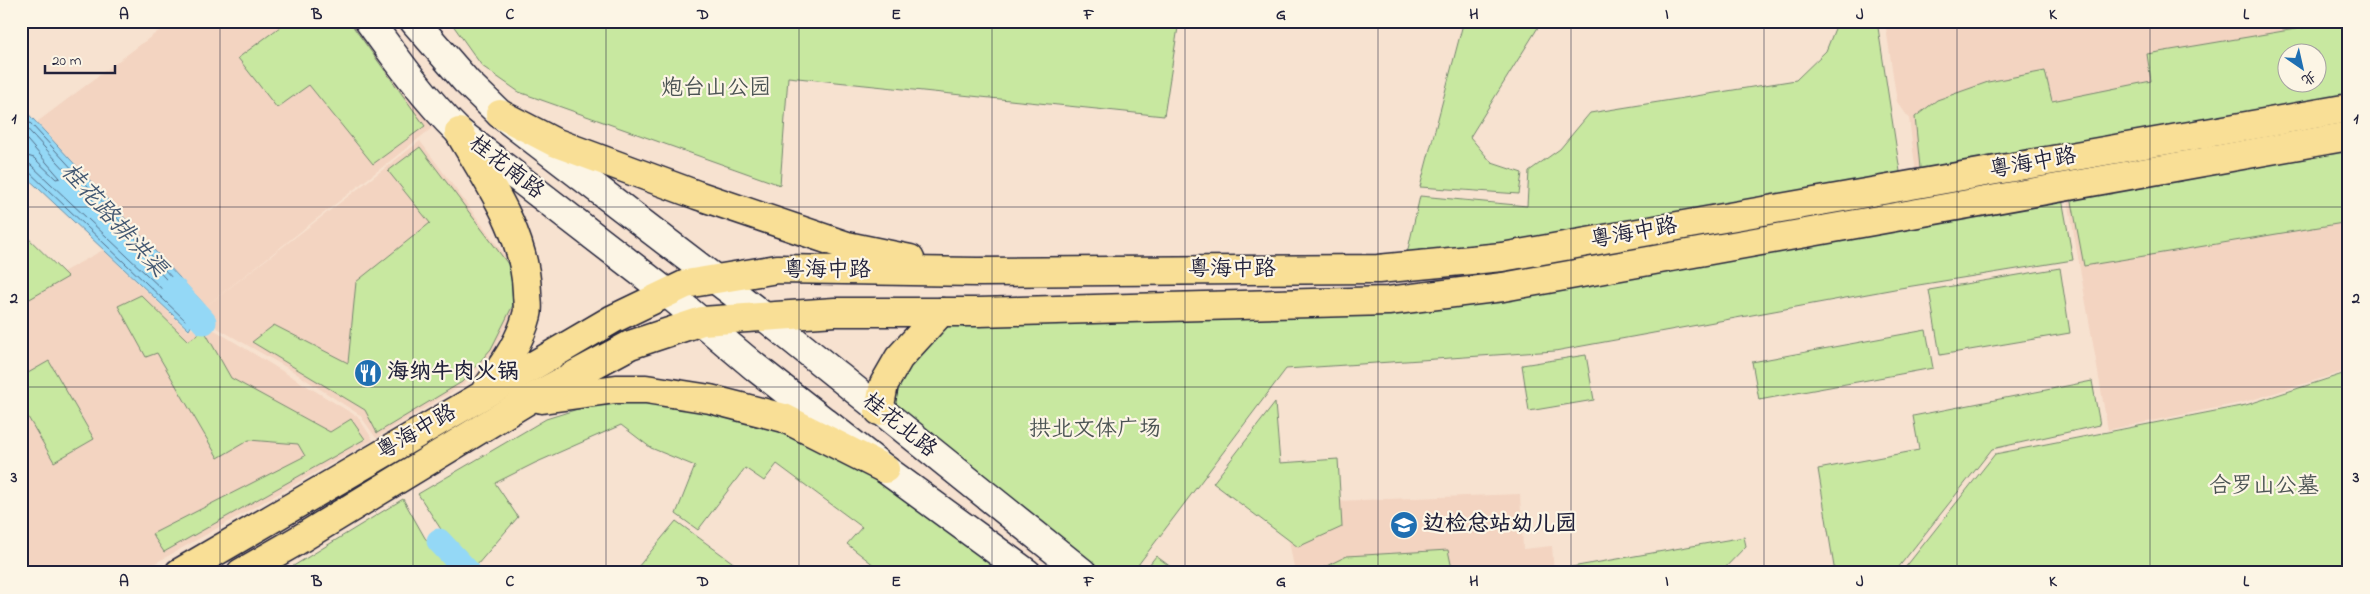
<svg xmlns="http://www.w3.org/2000/svg" width="2370" height="594" font-family="'Indie Flower','LXGW WenKai TC',sans-serif">
<style>
.built{fill:#f3d4c1;fill-rule:evenodd}
.green{fill:#c8e8a0;stroke:#75856e;fill-rule:evenodd}
.water{fill:#94d8f6;stroke:#668fab}
.lines{fill:none;stroke-linecap:round;stroke-linejoin:round}
.shore{stroke:#506b86;stroke-width:1}
.canal{stroke:#94d8f6;stroke-width:25}
.secondary-casing{stroke:#22223b;stroke-width:31}
.trunk-casing{stroke:#22223b;stroke-width:31}
.secondary{stroke:#fcf5e5;stroke-width:28}
.trunk{stroke:#f9df96;stroke-width:28}
.grid{fill:none;stroke:#22223b;stroke-width:1;stroke-opacity:0.55}
.labels{text-anchor:middle;dominant-baseline:central;stroke-width:4.5;stroke-linejoin:round;paint-order:stroke}
.park-label{font-size:22px;fill:#4c5454;stroke:#fcf5e5}
.street-label{font-size:22px;fill:#22223b;stroke:#fcf5e5}
.poi-label{font-size:22px;font-weight:bold;fill:#22223b;stroke:#fcf5e5;text-anchor:start}
.water-label{font-size:24px;font-style:italic;fill:#445973;stroke:#fcf5e5}
.neatline{fill:none;stroke:#22223b;stroke-width:2}
.grid-label{font-size:16px;text-anchor:middle;font-weight:bold;fill:#22223b}
</style>
<rect width="100%" height="100%" fill="#f7e2d0"/>
<filter id="ink" filterUnits="userSpaceOnUse"><feTurbulence type="fractalNoise" baseFrequency=".02" numOctaves="2"/><feDisplacementMap in="SourceGraphic" scale="10" xChannelSelector="R" yChannelSelector="G"/><feConvolveMatrix kernelMatrix="1 2 1 2 8 2 1 2 1" color-interpolation-filters="sRGB"/></filter>
<g filter="url(#ink)">
<!-- built -->
<g class="built">
<path d="M172 21H355L432 128 206 306 37 122Z"/>
<path d="M1885 21H2349V106L1917 182 1909 118 1897 102ZM2288 52H2318V82H2288Z"/>
<path d="M2349 138V370L2245 402 2108 430 2066 188Z"/>
<path d="M420 141 512 265 517 305 493 351 463 385 376 438 360 415 291 370 205 321 206 306Z"/>
<path d="M103 250 188 331 203 323 358 417 373 440 138 573H21V295Z"/>
<path d="M1520 494 1523 549 1552 546 1554 573H1295L1282 503Z"/>
</g>
<!-- green -->
<g class="green">
<path d="M288 21H349L425 126 373 164 309 85 277 108 238 58Z"/>
<path d="M450 21H1179L1164 116 788 77 780 185 519 92 482 66Z"/>
<path d="M1500 21H1542L1470 137 1492 163 1522 173 1519 194 1420 187 1463 24Z"/>
<path d="M1838 21H1877L1901 178 1501 252 1406 258 1420 196 1527 206 1529 171 1560 149 1590 113 1796 80 1826 51Z"/>
<path d="M2343 21H2349V101L1921 178 1915 117 1937 100 1988 82 2045 71 2052 101 2151 81 2147 54ZM2288 52H2318V82H2288Z"/>
<path d="M2349 143V222L2084 266 2070 191Z"/>
<path d="M420 147 511 268 513 305 491 349 462 382 377 433 365 410 252 342 274 325 348 363 356 282 430 223 388 171Z"/>
<path d="M2061 193 2073 260 1900 288 1555 351 1286 369 1132 573H1088L882 409 942 314 1286 308Z"/>
<path d="M21 231 68 277 21 304Z"/>
<path d="M2060 268 2070 333 1940 355 1929 290Z"/>
<path d="M141 295 188 341 204 330 231 378 330 432 351 419 365 439 164 552 152 534 305 456 298 444 249 440 218 458 157 353 146 357 118 306Z"/>
<path d="M1926 330 1933 368 1759 400 1752 362Z"/>
<path d="M1586 355 1594 400 1529 411 1522 365Z"/>
<path d="M49 361 94 439 54 462 21 405V377Z"/>
<path d="M2349 372V573H1901L1995 454 2246 405Z"/>
<path d="M2092 381 2100 425 1992 449 1894 573H1835L1818 469 1919 450 1913 416Z"/>
<path d="M616 397 781 423 881 477 1012 573H884L847 544 862 527 777 464 764 481 745 468 698 530 676 514 695 466 651 448 621 425 535 463 495 483 518 517 477 565 446 537 418 494 546 419Z"/>
<path d="M1275 403 1280 463 1338 459 1342 527 1298 547 1213 483Z"/>
<path d="M403 499 425 538 455 573H282Z"/>
<path d="M676 521 747 573H633Z"/>
<path d="M1744 537 1746 546 1720 573H1560V569Z"/>
<path d="M1448 550 1451 564 1459 573H1312L1347 556Z"/>
<path d="M1156 556 1179 573H1143Z"/>
</g>
<!-- water -->
<path class="water" d="M21 106 204 304 189 330 21 172Z"/>
<g class="lines">
<!-- shore -->
<g class="shore">
<path d="M21 113 196 304 189 319 185 320 27 170 21 168"/>
<path d="M21 122 189 304 187 310H184L31 165 21 162"/>
<path d="M21 133 60 178 56 179 34 158 21 154"/>
</g>
<!-- canal -->
<g class="canal">
<path d="M174 289 204 322"/>
<path d="M439 541 469 573"/>
</g>
<!-- secondary casing -->
<g class="secondary-casing">
<g id="secondary">
<path d="M369 21C397 60 425 99 459 132L666 292 755 367 885 469 1027 573"/>
<path d="M414 21 466 81 500 114 766 318 1083 573"/>
</g>
</g>
<!-- trunk casing -->
<g class="trunk-casing">
<g id="trunk">
<path d="M500 114 554 142 697 195 847 246 910 259"/>
<path d="M459 132C488 182 525 233 527 292 527 300 529 308 527 315 520 343 503 365 487 388"/>
<path d="M542 399 616 389H646L710 399 784 418 885 469"/>
<path d="M879 411 884 384 899 358 941 312"/>
<path d="M179 573 613 319 686 284 777 269 977 272 1378 269 1502 257 2349 108"/>
<path d="M241 573 295 542 528 400 630 345 702 321 835 312H979L1388 301 1503 287 2349 136"/>
</g>
</g>
<!-- secondary -->
<use href="#secondary" class="secondary"/>
<!-- trunk -->
<use href="#trunk" class="trunk"/>
</g>
</g>
<!-- grid -->
<path class="grid" d="M220 21V573M413 21V573M606 21V573M799 21V573M992 21V573M1185 21V573M1378 21V573M1571 21V573M1764 21V573M1957 21V573M2150 21V573M21 207H2349M21 387H2349"/>
<!-- icons -->
<defs>
<g id="restaurant-disc" transform="scale(1.4375)"><circle r="9.5" fill="#1f6fb2" stroke="#fcf5e5"/><path d="M-5-6h1v4h1v-4h1v4h1v-4h1v5L-1.5 .5V6h-2V.5L-5-1ZM5-6V6H3V1.5H1.5Q1.5-4 5-6Z" fill="#fff"/></g>
<g id="school-disc" transform="scale(1.4375)"><circle r="9.5" fill="#1f6fb2" stroke="#fcf5e5"/><path d="M0-5L7-2L0 1L-7-2ZM-4 1L0 2.5L4 1V4Q0 6-4 4Z" fill="#fff"/></g>
</defs>
<g fill-rule="evenodd">
<use href="#restaurant-disc" x="368" y="373"/>
<use href="#school-disc" x="1404" y="525"/>
</g>
<g class="labels">
<!-- park labels -->
<g class="park-label">
<text x="716" y="89">炮台山公园</text>
<text x="1095" y="430">拱北文体广场</text>
<text x="2264" y="487">合罗山公墓</text>
</g>
<!-- street labels -->
<g class="street-label">
<text transform="translate(2033 164) rotate(-10)">粤海中路</text>
<text transform="translate(506 168) rotate(38)">桂花南路</text>
<text transform="translate(1634 234) rotate(-10)">粤海中路</text>
<text x="1232" y="270">粤海中路</text>
<text x="827" y="271">粤海中路</text>
<text transform="translate(899 426) rotate(39)">桂花北路</text>
<text transform="translate(417 433) rotate(-30)">粤海中路</text>
</g>
<!-- poi labels -->
<g class="poi-label">
<text x="387" y="373">海纳牛肉火锅</text>
<text x="1423" y="525">边检总站幼儿园</text>
</g>
<!-- water labels -->
<g class="water-label">
<text transform="translate(113 221) rotate(48)">桂花路排洪渠</text>
</g>
</g>
<!-- margin -->
<rect width="2370" height="594" fill="none" stroke="#fcf5e5" stroke-width="55"/>
<!-- north arrow -->
<g transform="translate(2302 68) rotate(146)"><circle r="24" fill="#fcf5e5" stroke="#a5a1a1"/>
<path d="M0-4L9 19L0 12L-9 19Z" fill="#1f6fb2"/>
<text y="-8" font-size="14" font-weight="bold" text-anchor="middle" fill="#22223b">北</text>
</g>
<!-- scale -->
<path d="M45 65v8h70v-8" fill="none" stroke="#22223b" stroke-width="2.5"/>
<text x="52" y="65" font-size="15" fill="#22223b" stroke="#fcf5e5" stroke-width="4" paint-order="stroke">20 m</text>
<rect x="28" y="28" width="2314" height="538" class="neatline"/>
<g class="grid-label">
<text x="124" y="19">A</text>
<text x="317" y="19">B</text>
<text x="510" y="19">C</text>
<text x="703" y="19">D</text>
<text x="896" y="19">E</text>
<text x="1089" y="19">F</text>
<text x="1281" y="19">G</text>
<text x="1474" y="19">H</text>
<text x="1667" y="19">I</text>
<text x="1860" y="19">J</text>
<text x="2053" y="19">K</text>
<text x="2246" y="19">L</text>
<text x="14" y="123">1</text>
<text x="2356" y="123">1</text>
<text x="14" y="303">2</text>
<text x="2356" y="303">2</text>
<text x="14" y="482">3</text>
<text x="2356" y="482">3</text>
<text x="124" y="586">A</text>
<text x="317" y="586">B</text>
<text x="510" y="586">C</text>
<text x="703" y="586">D</text>
<text x="896" y="586">E</text>
<text x="1089" y="586">F</text>
<text x="1281" y="586">G</text>
<text x="1474" y="586">H</text>
<text x="1667" y="586">I</text>
<text x="1860" y="586">J</text>
<text x="2053" y="586">K</text>
<text x="2246" y="586">L</text>
</g>
</svg>
